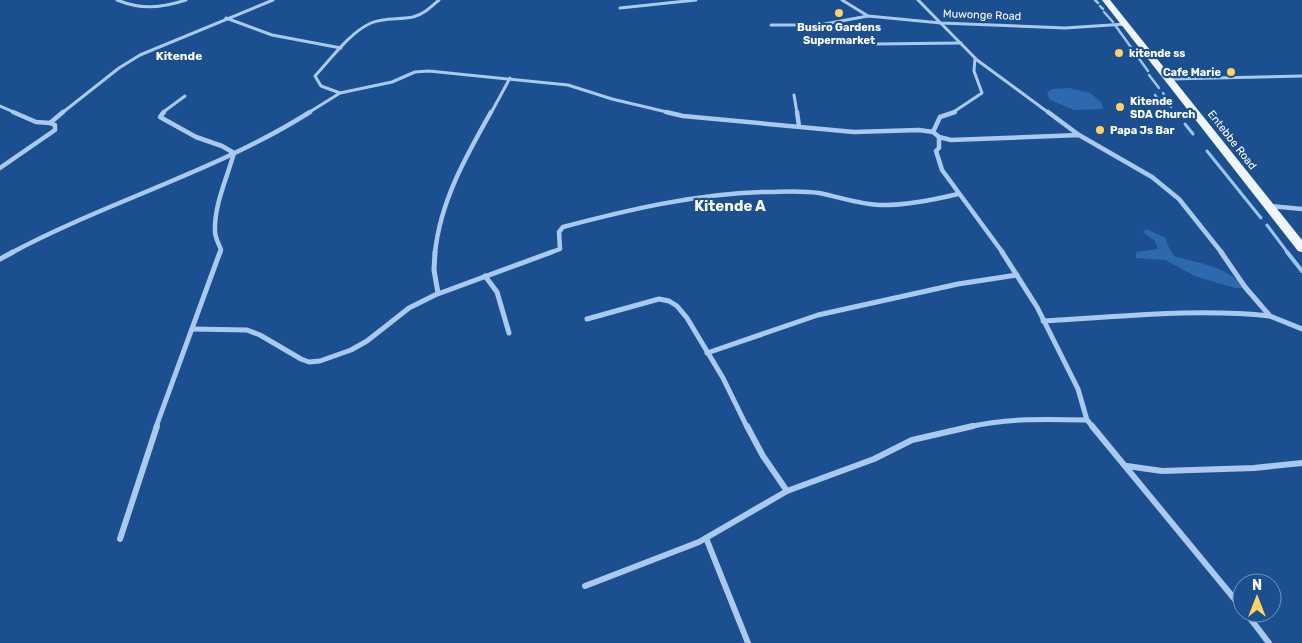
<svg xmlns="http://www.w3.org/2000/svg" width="1302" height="643" font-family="Rubik,sans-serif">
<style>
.green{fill:#2e69ad}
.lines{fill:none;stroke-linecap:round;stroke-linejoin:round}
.stream-far2{stroke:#9cc4f0;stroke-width:2.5}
.stream-far1{stroke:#9cc4f0;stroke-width:3}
.stream{stroke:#9cc4f0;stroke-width:4}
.minor-far3{stroke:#a9c9ee;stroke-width:3}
.minor-far2{stroke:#a9c9ee;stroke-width:4.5}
.minor-far1{stroke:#a9c9ee;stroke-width:5}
.minor{stroke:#a9c9ee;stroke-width:6}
.primary{fill:#f0f6ff;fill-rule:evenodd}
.poi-dot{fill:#ffd166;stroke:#1b4f8f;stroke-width:2}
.labels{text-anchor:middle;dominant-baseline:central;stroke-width:4.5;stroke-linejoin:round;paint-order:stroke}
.far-street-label{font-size:11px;fill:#fff;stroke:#1b4f8f}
.far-poi-label{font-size:11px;font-weight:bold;fill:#fff;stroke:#1b4f8f;text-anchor:start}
.far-quarter-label{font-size:12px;font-weight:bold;fill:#fff;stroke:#1b4f8f}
.quarter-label{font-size:15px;font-weight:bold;fill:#fff;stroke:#1b4f8f}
</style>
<rect width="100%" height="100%" fill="#1b4f8f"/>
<!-- green -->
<g class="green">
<path d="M1070 88 1090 93 1102 103 1103 109 1074 110 1050 100 1047 93 1052 89Z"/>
<path d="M1146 229 1166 238 1167 244 1174 256C1194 262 1234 268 1243 288H1235L1197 277 1165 260 1136 258V252L1158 249 1155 241 1143 232Z"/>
</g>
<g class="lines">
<!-- stream-far2 -->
<g class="stream-far2">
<path d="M1095 0 1098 3"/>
<path d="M1100 6 1103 9"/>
<path d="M1104 12 1113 22"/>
<path d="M1115 25 1148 71"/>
<path d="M1149 75 1159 88"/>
<path d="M1163 93 1171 107"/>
<path d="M1155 95 1162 105"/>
</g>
<!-- stream-far1 -->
<g class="stream-far1">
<path d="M1176 112 1180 117"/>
<path d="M1174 115 1175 117"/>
<path d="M1185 124 1193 134"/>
<path d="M1207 151 1261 218"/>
<path d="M1267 225 1288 253"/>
</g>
<!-- stream -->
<path class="stream" d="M1287 252 1302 271"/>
<!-- minor-far3 -->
<g class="minor-far3">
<path d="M117 0C142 10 161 8 186 0"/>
<path d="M842 0 868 16 941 23 1065 28 1126 24"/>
<path d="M918 0 977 60 1049 113"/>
<path d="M620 8 696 0"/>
<path d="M226 18 272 35 341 48"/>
<path d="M771 25H819L868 16"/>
<path d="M874 44 961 43"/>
<path d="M1170 79 1302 76"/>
<path d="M340 93 392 82 415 72 429 71 568 85 612 99 671 113"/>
<path d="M794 95 797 113"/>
<path d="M0 106 16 113"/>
<path d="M62 113 119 68 140 55 273 0"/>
<path d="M162 113 185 96"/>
<path d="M308 113 340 93 321 86 315 76C331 59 349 33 371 23 385 17 399 20 413 17 424 14 431 7 439 0"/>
<path d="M491 113 510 78"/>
<path d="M952 113 982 93 974 71 975 58"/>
</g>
<!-- minor-far2 -->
<g class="minor-far2">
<path d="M13 112 36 122 50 123"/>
<path d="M164 112 160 117 196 137 222 146 234 153C227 178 214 205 215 231 215 238 219 244 221 250L220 253"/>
<path d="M666 112 683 116 854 132 919 130 933 132 939 137 951 140 1079 135 1152 177 1179 199 1222 253"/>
<path d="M797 112 799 126"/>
<path d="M1048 112 1079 135"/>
<path d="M933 132 940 117 955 112"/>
<path d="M939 137V148L936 151 942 170 1003 253"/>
<path d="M0 168 55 130V125L50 123 63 112"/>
<path d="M1270 206 1302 209"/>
<path d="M11 253C108 201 217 171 310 112"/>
<path d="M435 253C440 202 466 156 491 112"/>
<path d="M549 253 560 249 559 232 563 227C627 210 695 194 762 192 780 192 801 190 819 193 839 197 858 204 879 205 904 206 933 200 958 194"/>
</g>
<!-- minor-far1 -->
<g class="minor-far1">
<path d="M435 252 434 270 438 293"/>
<path d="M1002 252 1037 307 1078 389 1087 420 1093 427"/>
<path d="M1221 252 1245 287 1270 316 1302 329"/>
<path d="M0 259 13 252"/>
<path d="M485 276 497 292 509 333"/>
<path d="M587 319 659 299 669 301 677 306 687 318 723 378 747 427"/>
<path d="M1043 321C1119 317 1195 308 1270 316"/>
<path d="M192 329 247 330 260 335 301 359 309 362 320 361 351 350 367 341 409 308 435 295 552 252"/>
<path d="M707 353 818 315 958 284 1017 275"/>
<path d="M156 427 220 252"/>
<path d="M968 427C1008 418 1046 419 1087 420"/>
</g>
<!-- minor -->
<g class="minor">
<path d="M747 426 763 456 787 491"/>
<path d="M1092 426 1242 608"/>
<path d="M1127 466 1162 471 1254 468 1302 463"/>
<path d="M706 538 748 643"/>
<path d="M120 539 157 426"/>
<path d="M585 586 699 542 787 491 874 459 912 440 973 426"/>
<path d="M1246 613 1269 643"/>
</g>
<!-- primary -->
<path class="primary" d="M1102 0H1110L1302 240V252L1298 251Z"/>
</g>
<!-- markers -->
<g class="poi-dot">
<circle cx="839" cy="13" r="5"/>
<circle cx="1119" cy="53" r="5"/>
<circle cx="1231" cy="72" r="5"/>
<circle cx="1120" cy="107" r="5"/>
<circle cx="1100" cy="130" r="5"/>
</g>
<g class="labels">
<!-- far-street labels -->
<g class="far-street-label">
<text transform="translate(982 15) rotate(2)">Muwonge Road</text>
<text transform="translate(1232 140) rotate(52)">Entebbe Road</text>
</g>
<!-- far-poi labels -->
<g class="far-poi-label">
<text x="839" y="27" text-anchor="middle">Busiro Gardens<tspan x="839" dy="13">Supermarket</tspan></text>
<text x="1129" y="53">kitende ss</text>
<text x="1221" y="72" text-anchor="end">Cafe Marie</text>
<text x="1130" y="101">Kitende<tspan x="1130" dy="13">SDA Church</tspan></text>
<text x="1110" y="130">Papa Js Bar</text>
</g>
<!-- far-quarter labels -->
<g class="far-quarter-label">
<text x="179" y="56">Kitende</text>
</g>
<!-- quarter labels -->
<g class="quarter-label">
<text x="730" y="206">Kitende A</text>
</g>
</g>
<!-- north arrow -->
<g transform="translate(1257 598)"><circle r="24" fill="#1b4f8f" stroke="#7695bc"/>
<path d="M0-4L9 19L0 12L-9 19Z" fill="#ffd166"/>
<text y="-8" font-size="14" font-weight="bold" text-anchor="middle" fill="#ffffff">N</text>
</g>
</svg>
